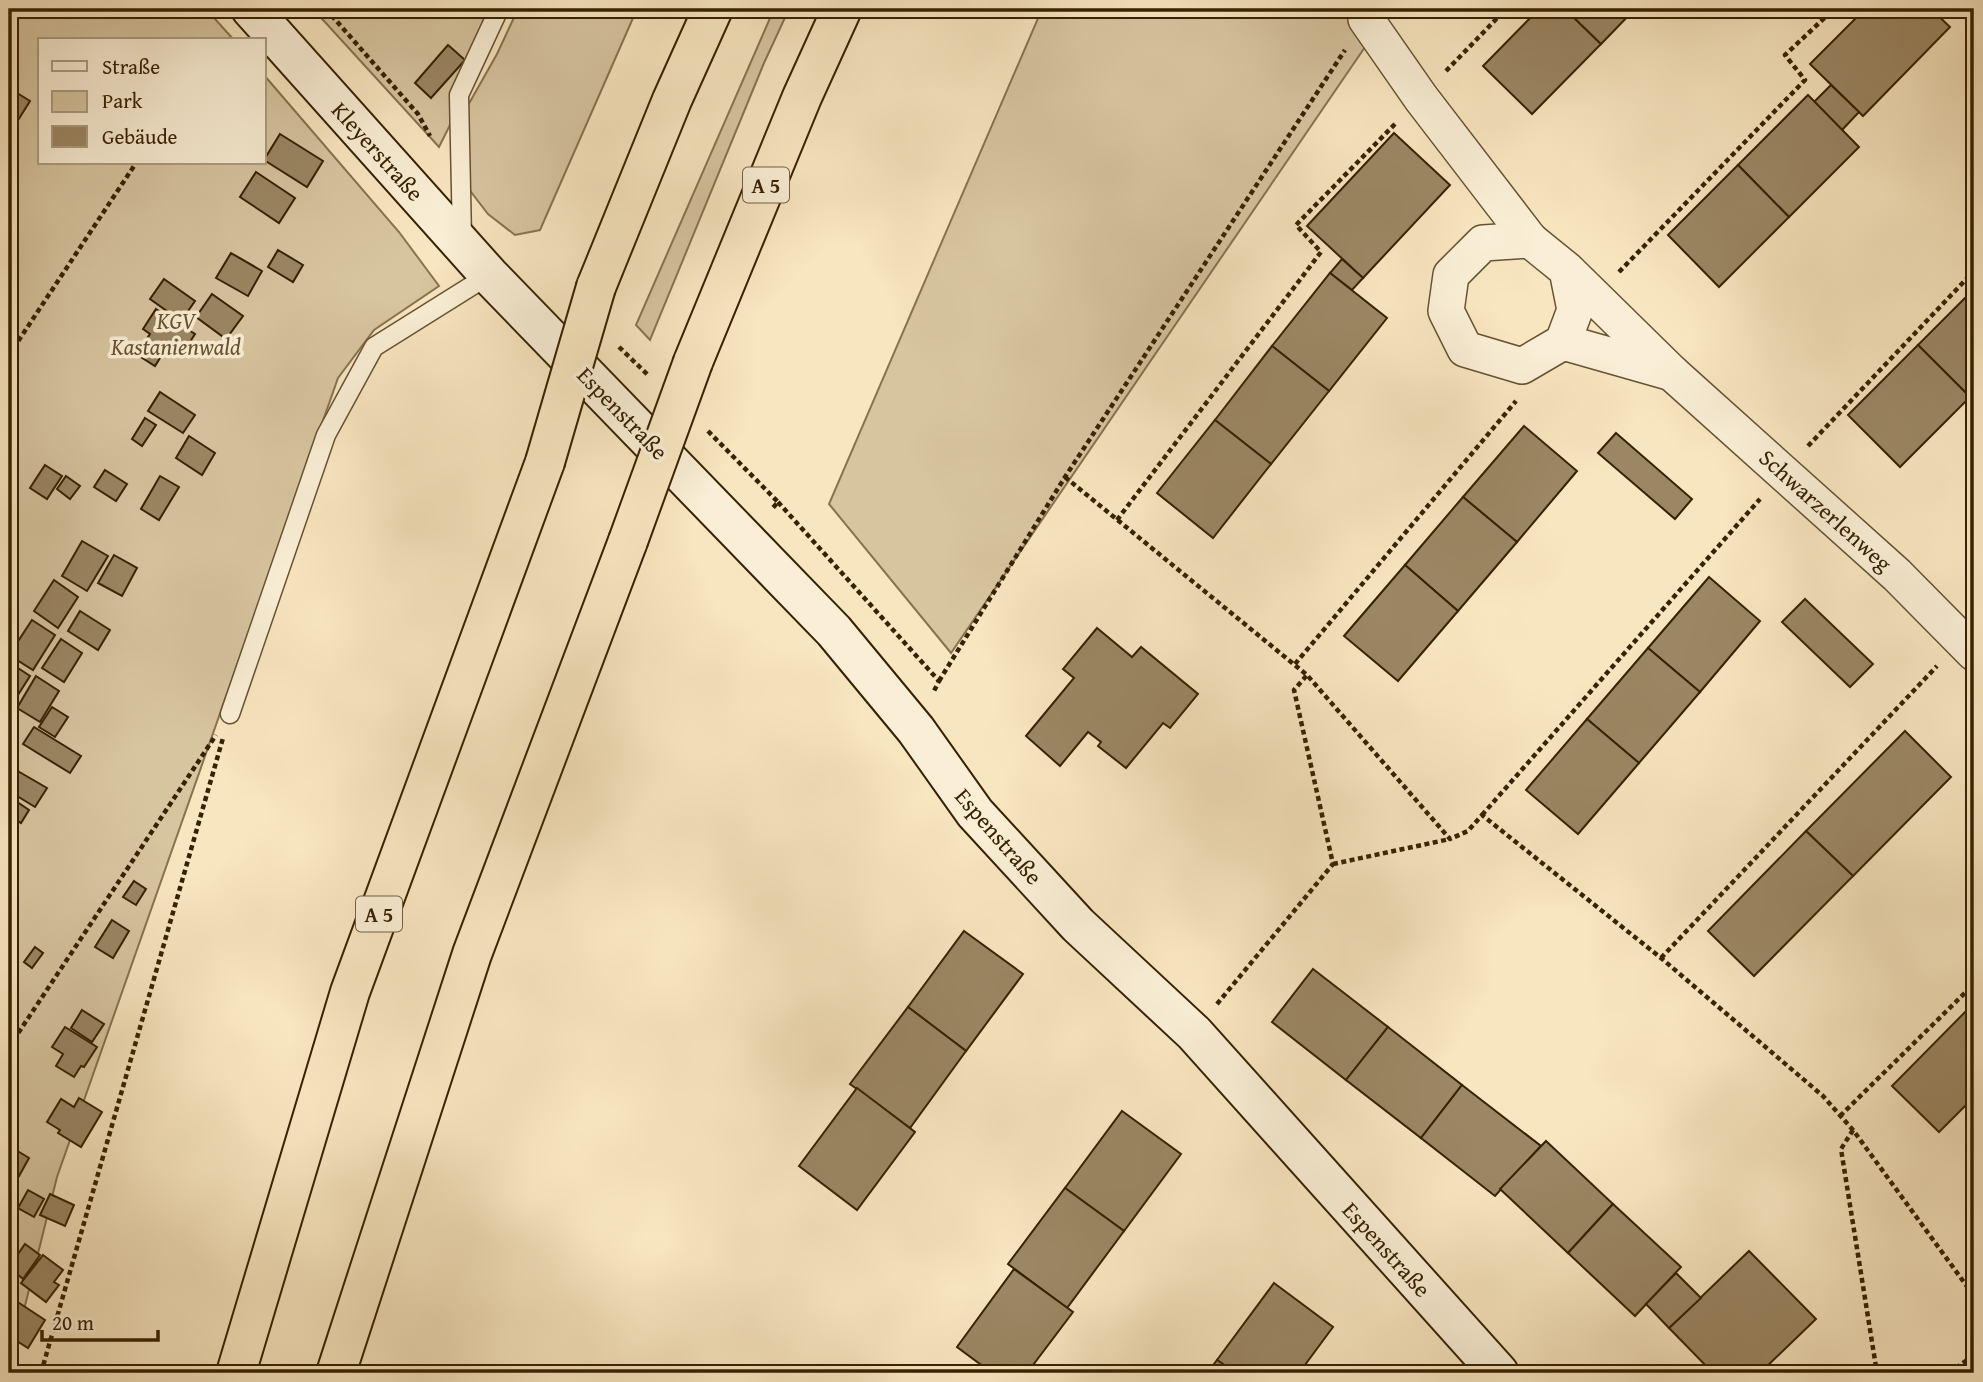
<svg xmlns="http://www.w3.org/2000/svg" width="1983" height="1382" font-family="'Gentium Book Plus',serif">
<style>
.green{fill:#d7c5a0;stroke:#877350;stroke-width:2}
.building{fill:#9b8764;stroke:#372101;stroke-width:2}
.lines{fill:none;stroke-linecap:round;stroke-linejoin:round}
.lane-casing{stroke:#675231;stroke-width:21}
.street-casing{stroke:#675231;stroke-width:38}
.secondary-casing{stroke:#372101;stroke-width:42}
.highway-casing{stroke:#372101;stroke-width:42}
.path{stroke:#372101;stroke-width:4.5;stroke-dasharray:5 3.5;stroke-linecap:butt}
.lane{stroke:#faefd6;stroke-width:18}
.street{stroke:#faefd6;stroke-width:35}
.secondary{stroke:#faefd6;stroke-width:38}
.highway{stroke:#f8e6c0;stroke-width:38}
.highway-bridge-casing{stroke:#372101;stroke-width:42;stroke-linecap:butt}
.highway-bridge{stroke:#f8e6c0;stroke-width:38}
.labels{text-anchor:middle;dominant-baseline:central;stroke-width:7;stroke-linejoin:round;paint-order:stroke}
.shield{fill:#faefd6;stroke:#725f41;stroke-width:2}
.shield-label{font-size:21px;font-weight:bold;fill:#372101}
.street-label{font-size:23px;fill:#372101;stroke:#faefd6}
.park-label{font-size:23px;font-style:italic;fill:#675231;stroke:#faefd6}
</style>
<rect width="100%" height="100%" fill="#f8e6c0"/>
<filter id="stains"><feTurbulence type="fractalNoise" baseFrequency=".00286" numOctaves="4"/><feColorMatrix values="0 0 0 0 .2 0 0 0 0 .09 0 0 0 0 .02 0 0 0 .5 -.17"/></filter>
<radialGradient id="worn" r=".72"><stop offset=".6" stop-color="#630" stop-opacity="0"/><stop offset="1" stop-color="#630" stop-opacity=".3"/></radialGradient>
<!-- green -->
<g class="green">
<path d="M9 9H206L234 40H40V163H264V75L399 232 439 286 374 330 338 378 57 1177 9 1370Z"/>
<path d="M313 9H508L439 147Z"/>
<path d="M518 9H637L540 230 515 235 488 214 468 188 467 107 497 54Z"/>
<path d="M774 9H789L764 63 650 340 636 325Z"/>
<path d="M1042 9H1391L951 653 829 504Z"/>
</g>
<!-- building -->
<g class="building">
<path d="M1539 9H1565L1601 44 1532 114 1483 66Z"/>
<path d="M1565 9H1635L1601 44Z"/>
<path d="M1865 9H1931L1950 27 1863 116 1810 64Z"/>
<path d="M448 45 465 60 431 98 415 83Z"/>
<path d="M1831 85 1859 112 1842 130 1814 102Z"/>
<path d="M9 88 30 101 15 125 9 122Z"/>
<path d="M1808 95 1859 147 1789 217 1738 165Z"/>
<path d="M1394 133 1450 185 1363 278 1307 226Z"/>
<path d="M280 134 323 161 307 187 264 160Z"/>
<path d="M1738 165 1789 217 1719 287 1668 235Z"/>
<path d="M256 172 295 198 279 223 240 197Z"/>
<path d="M278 250 303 265 293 282 268 267Z"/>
<path d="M231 253 262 271 248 296 216 278Z"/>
<path d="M1342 259 1363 278 1352 290 1330 273Z"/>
<path d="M1330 273 1387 318 1329 391 1272 346Z"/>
<path d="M164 279 195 301 181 321 150 299Z"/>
<path d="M1974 289V392L1970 397 1918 345Z"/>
<path d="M212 294 243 316 226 339 196 317Z"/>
<path d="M156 309 195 334 182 354 168 345 155 366 136 354 150 334 143 329Z"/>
<path d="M1918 345 1970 397 1900 467 1848 415Z"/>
<path d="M1272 346 1329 391 1271 464 1215 420Z"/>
<path d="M160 392 195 415 183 433 148 411Z"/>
<path d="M145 418 156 425 142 446 132 439Z"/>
<path d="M1215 420 1271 464 1213 538 1157 493Z"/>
<path d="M1524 426 1577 471 1517 542 1463 497Z"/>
<path d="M1616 433 1692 499 1675 519 1598 453Z"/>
<path d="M189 436 215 453 202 475 176 458Z"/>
<path d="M45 465 62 476 47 499 30 488Z"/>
<path d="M105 470 127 484 116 501 94 487Z"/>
<path d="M66 476 80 486 70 499 57 489Z"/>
<path d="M160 476 179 487 159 520 141 509Z"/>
<path d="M1463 497 1517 542 1458 611 1405 565Z"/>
<path d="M82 541 108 556 87 591 62 576Z"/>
<path d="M114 555 137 568 122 596 98 583Z"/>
<path d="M1405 565 1458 611 1398 681 1344 636Z"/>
<path d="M1709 577 1760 621 1700 692 1648 648Z"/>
<path d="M54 580 78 597 58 628 34 611Z"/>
<path d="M1805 599 1873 664 1850 687 1782 622Z"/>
<path d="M80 611 110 630 98 650 68 631Z"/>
<path d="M32 620 55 635 33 670 9 655Z"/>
<path d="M1097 628 1132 657 1141 647 1198 694 1170 728 1163 723 1126 768 1098 746 1101 742 1088 732 1060 766 1026 736 1074 678 1063 669Z"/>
<path d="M61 639 82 653 64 682 42 668Z"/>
<path d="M1648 648 1700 692 1639 763 1587 719Z"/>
<path d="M9 662 30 676 9 709Z"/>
<path d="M36 676 59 691 40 722 17 708Z"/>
<path d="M52 707 68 717 55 737 39 727Z"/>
<path d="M1587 719 1639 763 1578 834 1526 790Z"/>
<path d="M34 727 81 756 70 773 23 744Z"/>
<path d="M1905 731 1951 777 1853 876 1806 831Z"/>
<path d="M16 770 47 788 35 807 9 791V781Z"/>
<path d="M10 797 29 810 21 823 9 815Z"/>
<path d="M1806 831 1853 876 1754 976 1708 931Z"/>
<path d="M134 881 146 889 136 905 123 897Z"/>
<path d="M112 920 129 931 113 958 95 947Z"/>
<path d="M964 931 1023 974 966 1051 908 1007Z"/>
<path d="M35 947 43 953 32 968 24 962Z"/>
<path d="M1313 969 1388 1027 1346 1080 1272 1022Z"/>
<path d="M1974 1003V1097L1939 1132 1892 1086Z"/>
<path d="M908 1007 966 1051 910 1128 850 1084Z"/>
<path d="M82 1010 104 1024 92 1042 71 1028Z"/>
<path d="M65 1027 97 1047 84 1067 81 1066 74 1077 56 1066 63 1054 52 1047Z"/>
<path d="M1388 1027 1462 1085 1421 1138 1346 1080Z"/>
<path d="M1462 1085 1541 1146 1495 1196 1421 1138Z"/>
<path d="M857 1088 915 1132 857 1210 799 1166Z"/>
<path d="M79 1098 102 1112 81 1147 58 1133 60 1130 47 1122 61 1099 74 1107Z"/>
<path d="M1122 1111 1181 1154 1124 1231 1065 1188Z"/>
<path d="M1546 1141 1613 1204 1568 1253 1500 1189Z"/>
<path d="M16 1150 29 1158 19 1176 9 1170V1162Z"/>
<path d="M1065 1188 1124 1231 1067 1308 1008 1264Z"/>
<path d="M28 1190 44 1199 34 1217 18 1208Z"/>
<path d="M50 1194 74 1205 65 1226 40 1215Z"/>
<path d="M1613 1204 1681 1267 1635 1316 1568 1253Z"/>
<path d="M25 1244 40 1255 23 1279 9 1267Z"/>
<path d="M1749 1251 1816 1319 1760 1373H1713L1669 1328Z"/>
<path d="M43 1255 63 1270 54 1282 59 1285 46 1302 21 1283Z"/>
<path d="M1014 1269 1073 1312 1027 1373H992L957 1347Z"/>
<path d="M1676 1273 1701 1298 1669 1328 1646 1304Z"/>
<path d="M1274 1283 1333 1327 1299 1373H1236L1217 1360Z"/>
<path d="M10 1297 45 1320 28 1348 9 1336Z"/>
<path d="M9 1344 16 1349 9 1361Z"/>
<path d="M1217 1360 1236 1373H1207Z"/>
</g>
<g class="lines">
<!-- lane casing -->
<g class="lane-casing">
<g id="lane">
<path d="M462 238 459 95 499 9"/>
<path d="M230 714 326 435 374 347 489 275"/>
</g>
</g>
<!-- street casing -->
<g class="street-casing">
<g id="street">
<path d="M1366 19 1421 98 1530 240"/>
<path d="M1563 342 1672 373 1567 270 1530 240 1483 243 1451 275 1446 311 1465 349 1522 366 1563 342 1575 310 1567 270"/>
<path d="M1672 373 1897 575 1974 653"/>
</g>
</g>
<!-- secondary casing -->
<g class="secondary-casing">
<path id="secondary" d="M251 9 489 275 834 631 916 730 975 813 1078 925 1194 1033 1499 1373"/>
</g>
<!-- highway casing -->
<g class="highway-casing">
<g id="highway">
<path d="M596 287 672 100 713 9"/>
<path d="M693 362 802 97 842 9"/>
<path d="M236 1373 350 992 545 462"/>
<path d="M336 1373 472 954 628 541"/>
</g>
</g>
<!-- path -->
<g class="path">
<path d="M326 9 418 114 430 136"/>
<path d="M1446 71 1506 9"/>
<path d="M1974 234 1968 240 1974 248"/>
<path d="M1619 272 1805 80 1785 55 1834 9"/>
<path d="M619 347 648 375"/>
<path d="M9 355 136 163"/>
<path d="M708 431 778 502 771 510"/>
<path d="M1808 446 1974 271"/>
<path d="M1065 477 1307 675 1450 839 1468 831 1482 815 1661 958 1823 1096 1853 1130 1974 1296"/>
<path d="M778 502 939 681 934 691"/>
<path d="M1117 520 1321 252 1296 225 1396 123"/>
<path d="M1295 664 1516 401"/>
<path d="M939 681 1065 477 1345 50"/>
<path d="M1482 815 1760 499"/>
<path d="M1333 864 1450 839"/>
<path d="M1661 958 1937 666"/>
<path d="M1217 1004 1333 864 1294 690 1307 675"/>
<path d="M9 1047 216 735"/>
<path d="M1840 1116 1974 984"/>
<path d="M1853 1130 1841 1149 1877 1373"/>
<path d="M41 1373 223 738"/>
<path d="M1949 1373 1974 1355"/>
</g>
<!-- lane -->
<use href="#lane" class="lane"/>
<!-- street -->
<use href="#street" class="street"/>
<!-- secondary -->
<use href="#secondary" class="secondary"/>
<!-- highway -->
<use href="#highway" class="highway"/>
<!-- highway-bridge casing -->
<g class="highway-bridge-casing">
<g id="highway-bridge">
<path d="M545 462 596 287"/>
<path d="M628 541 693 362"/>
</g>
</g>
<!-- highway-bridge -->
<use href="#highway-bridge" class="highway-bridge"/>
</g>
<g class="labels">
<!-- shield labels -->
<g class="shield">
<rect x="743" y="167.5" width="46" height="35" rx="5"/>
<rect x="356" y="896.5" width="46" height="35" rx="5"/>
</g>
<g class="shield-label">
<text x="766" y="185">A 5</text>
<text x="379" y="914">A 5</text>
</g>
<!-- street labels -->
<g class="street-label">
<text transform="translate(378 151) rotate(48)">Kleyerstraße</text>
<text transform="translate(623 413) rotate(46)">Espenstraße</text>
<text transform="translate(1826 510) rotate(42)">Schwarzerlenweg</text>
<text transform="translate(999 836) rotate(49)">Espenstraße</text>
<text transform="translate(1387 1249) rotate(48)">Espenstraße</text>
</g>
<!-- park labels -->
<g class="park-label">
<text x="176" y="320">KGV<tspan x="176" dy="26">Kastanienwald</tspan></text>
</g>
</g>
<!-- margin -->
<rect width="1983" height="1382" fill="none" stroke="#f8e6c0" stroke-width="35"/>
<rect x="10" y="10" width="1962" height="1361" fill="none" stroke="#372101" stroke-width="3.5"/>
<rect x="18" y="18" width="1948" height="1347" fill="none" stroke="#372101" stroke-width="2"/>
<!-- legend -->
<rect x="38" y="38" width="228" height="126" fill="#faefd6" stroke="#ac9d81" stroke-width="2"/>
<rect x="52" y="61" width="35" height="10" fill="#faefd6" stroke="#ac9d81" stroke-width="2"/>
<text x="102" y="74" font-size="21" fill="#372101">Straße</text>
<rect x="52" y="91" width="35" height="21" fill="#d7c5a0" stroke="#ac9d81" stroke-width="2"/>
<text x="102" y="108" font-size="21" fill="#372101">Park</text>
<rect x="52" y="126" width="35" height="21" fill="#9b8764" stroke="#ac9d81" stroke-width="2"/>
<text x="102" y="144" font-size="21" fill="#372101">Gebäude</text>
<!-- scale -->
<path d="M42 1330v10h116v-10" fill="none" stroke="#372101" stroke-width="3.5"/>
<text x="52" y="1330" font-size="21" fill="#372101" stroke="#faefd6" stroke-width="5" paint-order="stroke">20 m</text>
<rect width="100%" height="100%" filter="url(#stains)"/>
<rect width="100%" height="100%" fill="url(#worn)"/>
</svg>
